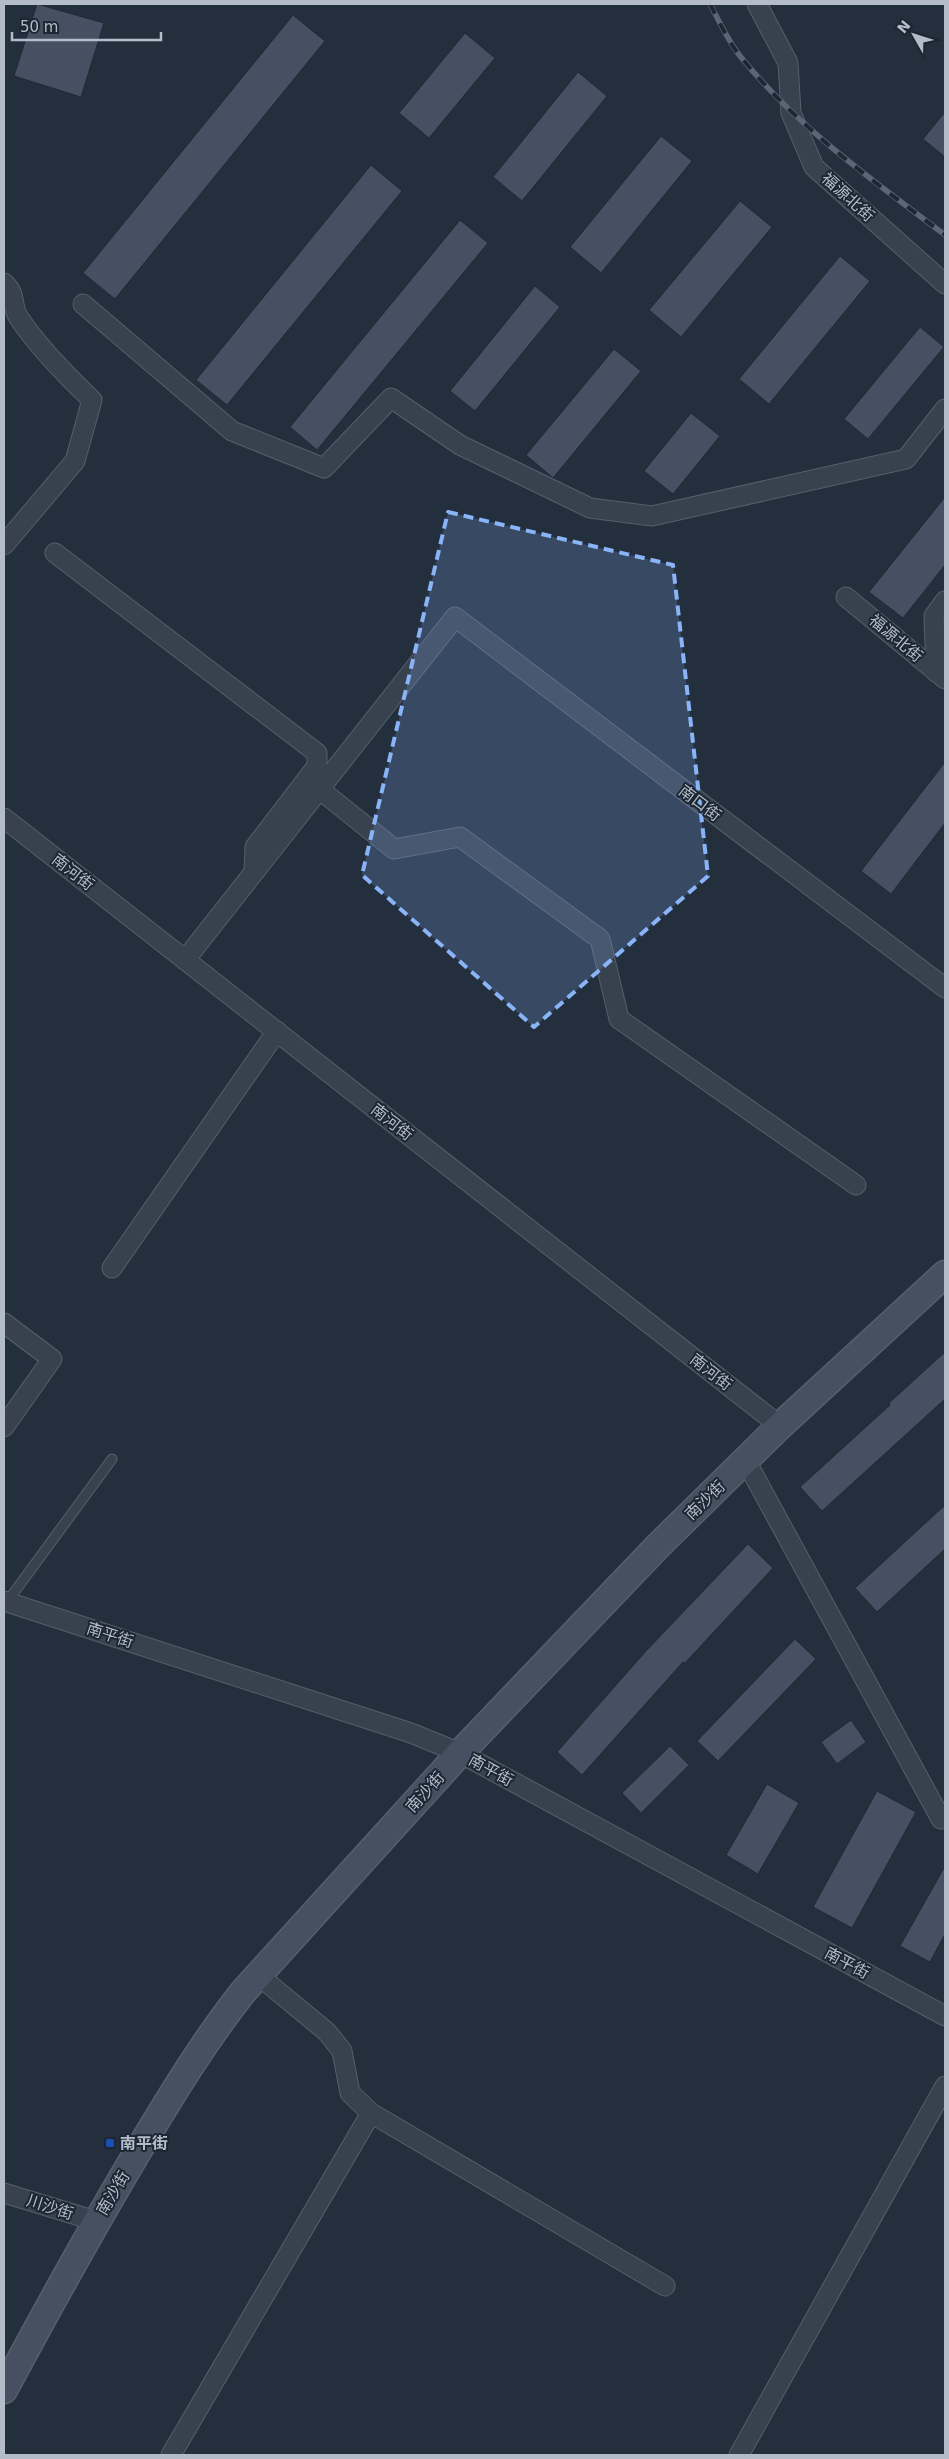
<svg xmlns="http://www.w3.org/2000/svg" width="949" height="2459" font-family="'DejaVu Sans','Noto Sans SC',sans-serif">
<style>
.building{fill:#455162;stroke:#1f2835}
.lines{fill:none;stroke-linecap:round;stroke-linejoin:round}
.lane-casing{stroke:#565f6c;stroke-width:11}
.street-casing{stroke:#565f6c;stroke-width:21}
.secondary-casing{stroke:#565f6c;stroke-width:29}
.lane{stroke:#38414e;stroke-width:9}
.street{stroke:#38414e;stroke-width:19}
.secondary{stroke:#465061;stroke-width:26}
.rail-casing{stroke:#5a6575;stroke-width:5.5}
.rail{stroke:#1d2633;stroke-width:4;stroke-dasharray:11;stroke-linecap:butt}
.marked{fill:#8ab4f8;fill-opacity:0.2;stroke:#8ab4f8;stroke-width:4;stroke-dasharray:10 6;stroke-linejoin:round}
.transit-dot{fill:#1a4fb4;stroke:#1d2633;stroke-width:2}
.labels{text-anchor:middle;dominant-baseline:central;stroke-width:4;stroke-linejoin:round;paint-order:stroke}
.street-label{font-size:16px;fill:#b4bcc9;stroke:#1d2633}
.poi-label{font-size:16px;font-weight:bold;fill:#b4bcc9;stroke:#1d2633;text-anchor:start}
</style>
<rect width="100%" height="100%" fill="#242f3e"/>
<!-- building -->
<g class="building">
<path d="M37 4 104 23 81 97 14 76Z"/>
<path d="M293 15 325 41 115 299 83 273Z"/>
<path d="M465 33 495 58 429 138 399 113Z"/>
<path d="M578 72 607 96 522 201 493 177Z"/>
<path d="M945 112V157L923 139Z"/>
<path d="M661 136 692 161 601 273 570 247Z"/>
<path d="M371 165 402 191 227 405 196 380Z"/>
<path d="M740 201 772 227 681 337 649 310Z"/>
<path d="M460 220 488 243 317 450 290 427Z"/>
<path d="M840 256 870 281 769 404 739 379Z"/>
<path d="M535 286 560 307 475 411 450 391Z"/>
<path d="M920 327 944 347 868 439 844 419Z"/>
<path d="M614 349 641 371 553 478 526 455Z"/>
<path d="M691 413 720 436 673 494 644 471Z"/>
<path d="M945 497V565L903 618 869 592Z"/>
<path d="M945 762V823L891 894 861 871Z"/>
<path d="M945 1352V1399L822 1511 800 1487 890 1405 889 1403Z"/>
<path d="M945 1505V1549L877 1612 855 1588Z"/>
<path d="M748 1544 773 1568 685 1663 683 1662 582 1775 557 1752 646 1651Z"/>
<path d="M795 1639 816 1659 718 1761 697 1741Z"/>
<path d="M851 1720 866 1742 837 1764 821 1742Z"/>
<path d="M670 1746 689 1765 641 1813 622 1793Z"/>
<path d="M767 1784 799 1803 758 1874 726 1855Z"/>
<path d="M877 1791 916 1812 852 1928 813 1907Z"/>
<path d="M945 1866V1934L930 1962 900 1946Z"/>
</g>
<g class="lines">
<!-- lane casing -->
<g class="lane-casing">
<path id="lane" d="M7 1602 112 1459"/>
</g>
<!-- street casing -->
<g class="street-casing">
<g id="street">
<path d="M757 4 788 63 791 113 814 167 945 284"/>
<path d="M4 283C18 296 10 305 19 318 36 344 69 378 92 400L75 461 4 545"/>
<path d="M83 304 232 431 324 468 391 398 460 445 590 508 652 516 906 459 945 409"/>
<path d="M55 553 317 753V766L255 847 254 871"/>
<path d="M846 597 945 679"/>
<path d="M936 672 934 616 945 601"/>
<path d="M318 788 394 849 460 837 600 939 619 1019 856 1185"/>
<path d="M4 818 780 1426"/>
<path d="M185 960 455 617 945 988"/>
<path d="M112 1268 277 1031"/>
<path d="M4 1323 52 1359 4 1427"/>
<path d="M746 1461 941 1819 945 1818"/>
<path d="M4 1601 411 1733 460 1753 945 2016"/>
<path d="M258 1975 327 2032 342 2051 350 2093 371 2113 665 2286"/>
<path d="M4 2193 96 2221"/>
<path d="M171 2455 371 2113"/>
<path d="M739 2455 945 2086"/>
</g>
</g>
<!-- secondary casing -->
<g class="secondary-casing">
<path id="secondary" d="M4 2390C49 2306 95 2223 144 2141 175 2089 206 2039 243 1992L460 1753 658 1546 780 1426 945 1274"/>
</g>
<!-- lane -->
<use href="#lane" class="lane"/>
<!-- street -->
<use href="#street" class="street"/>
<!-- secondary -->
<use href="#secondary" class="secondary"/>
<!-- rail casing -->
<g class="rail-casing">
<path id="rail" d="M710 4C719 21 728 41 740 56 798 128 872 180 945 235"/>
</g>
<!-- rail -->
<use href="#rail" class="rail"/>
</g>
<!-- marked area -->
<path class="marked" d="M448 512 673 565 708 876 534 1027 362 875Z"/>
<!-- markers -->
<rect class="transit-dot" x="105" y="2138" width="10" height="10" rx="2.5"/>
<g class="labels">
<!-- street labels -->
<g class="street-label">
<text transform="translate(848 197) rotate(42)">福源北街</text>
<text transform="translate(896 638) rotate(40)">福源北街</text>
<text transform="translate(700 803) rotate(37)">南口街</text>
<text transform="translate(73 872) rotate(38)">南河街</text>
<text transform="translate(392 1122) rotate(38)">南河街</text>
<text transform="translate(711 1372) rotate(38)">南河街</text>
<text transform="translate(705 1500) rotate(-44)">南沙街</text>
<text transform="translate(110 1635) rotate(18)">南平街</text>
<text transform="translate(491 1770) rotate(29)">南平街</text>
<text transform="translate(425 1792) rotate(-48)">南沙街</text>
<text transform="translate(847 1963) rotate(28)">南平街</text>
<text transform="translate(113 2193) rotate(-59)">南沙街</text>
<text transform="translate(50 2207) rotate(18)">川沙街</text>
</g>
<!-- poi labels -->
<g class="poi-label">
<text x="120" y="2143">南平街</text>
</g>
</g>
<!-- border -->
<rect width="949" height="2459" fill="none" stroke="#b4bcc9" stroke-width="10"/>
<!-- north arrow -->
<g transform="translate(914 35) rotate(309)" stroke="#1d2633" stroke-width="4" paint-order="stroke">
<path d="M0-4L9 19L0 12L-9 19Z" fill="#b4bcc9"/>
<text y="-8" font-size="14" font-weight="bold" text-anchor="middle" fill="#b4bcc9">N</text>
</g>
<!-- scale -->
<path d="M12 32v8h149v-8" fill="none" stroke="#b4bcc9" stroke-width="2.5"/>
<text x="20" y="32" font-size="15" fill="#b4bcc9" stroke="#1d2633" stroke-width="4" paint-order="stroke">50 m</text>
</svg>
